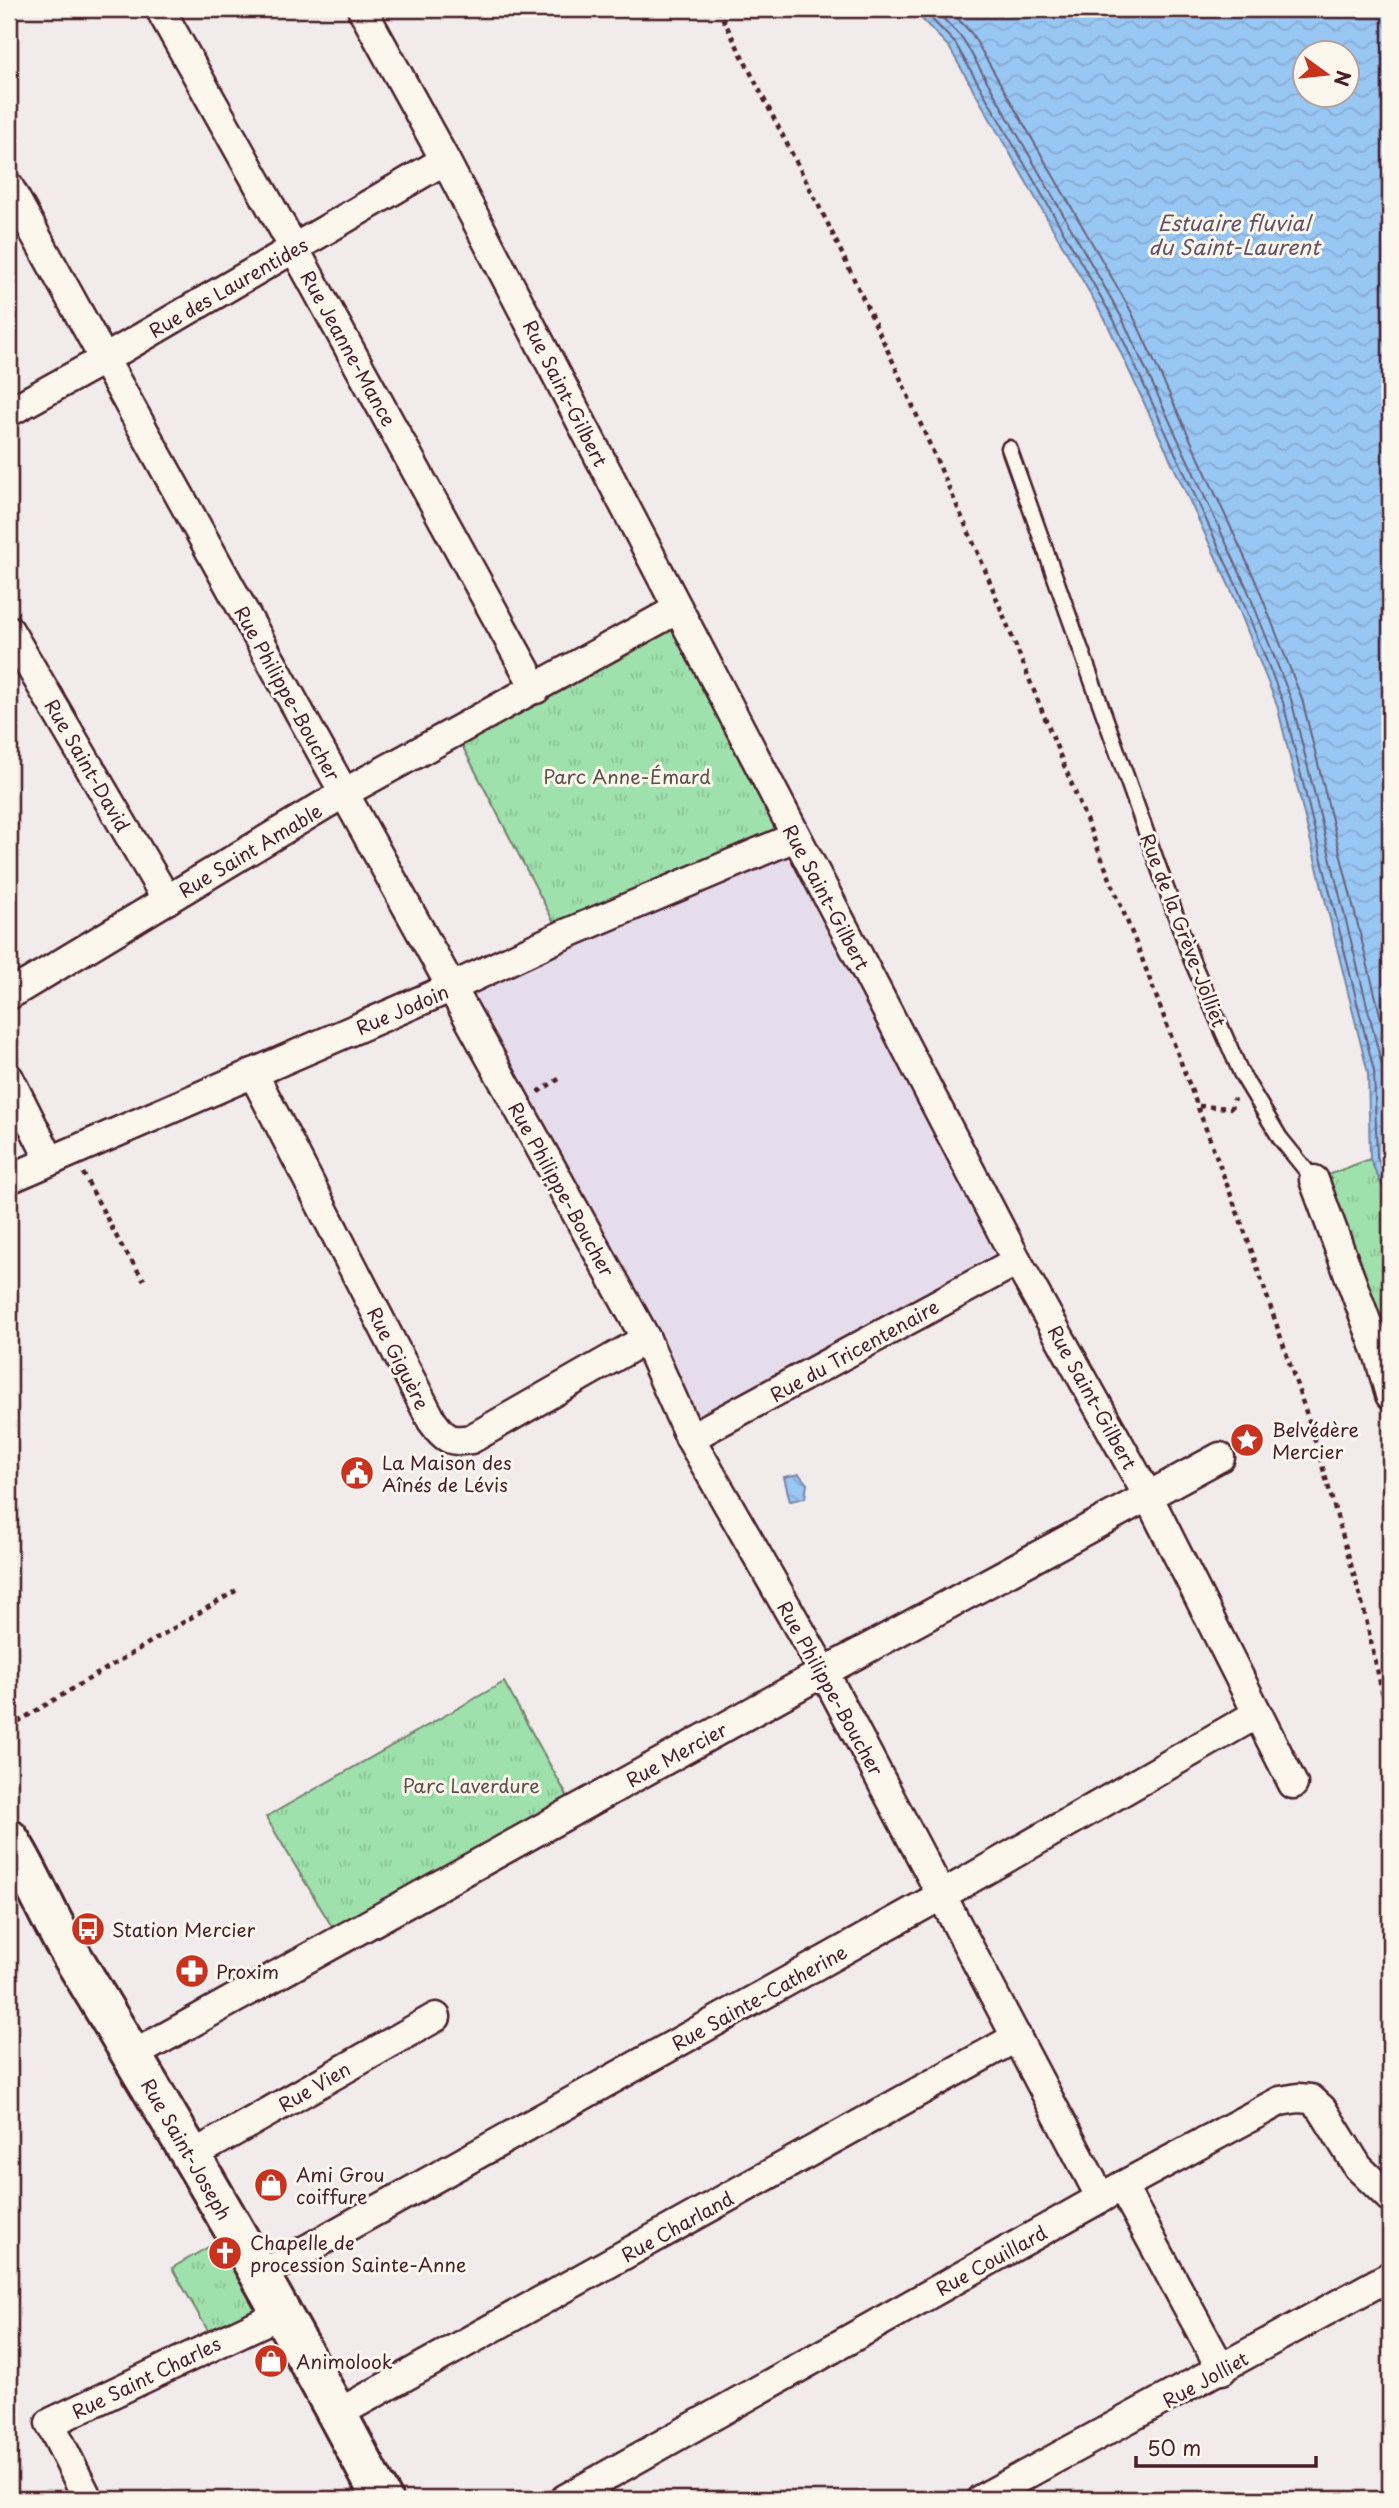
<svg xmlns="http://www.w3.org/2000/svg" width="1399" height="2508" font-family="'Playpen Sans',sans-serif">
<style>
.built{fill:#e6ddec}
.grass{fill:url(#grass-tufts);stroke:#74806c;stroke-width:2}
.water{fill:url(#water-waves);stroke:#7984a4;stroke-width:2;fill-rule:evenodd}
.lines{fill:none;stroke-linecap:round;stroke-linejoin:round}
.shore{stroke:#6a627b;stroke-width:2}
.lane-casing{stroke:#4a1f2b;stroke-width:19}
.street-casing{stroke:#4a1f2b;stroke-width:33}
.secondary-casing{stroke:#4a1f2b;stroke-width:44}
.path{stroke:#4a1f2b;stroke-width:4.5;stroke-dasharray:5 5;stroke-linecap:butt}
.lane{stroke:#fbf7ec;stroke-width:14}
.street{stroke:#fbf7ec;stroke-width:28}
.secondary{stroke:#fbf7ec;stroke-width:38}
.labels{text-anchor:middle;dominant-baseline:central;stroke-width:6;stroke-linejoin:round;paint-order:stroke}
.street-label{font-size:19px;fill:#4a1f2b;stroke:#fbf7ec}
.park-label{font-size:19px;fill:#5f504b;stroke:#fbf7ec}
.poi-label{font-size:19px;fill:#4a1f2b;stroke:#fbf7ec;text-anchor:start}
.water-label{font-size:21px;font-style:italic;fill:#625167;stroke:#fbf7ec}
</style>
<defs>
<pattern id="grass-tufts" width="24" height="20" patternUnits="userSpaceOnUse" patternTransform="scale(1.75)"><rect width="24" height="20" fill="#9ee1ac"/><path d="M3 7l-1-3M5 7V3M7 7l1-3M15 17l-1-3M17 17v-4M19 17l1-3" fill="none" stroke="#8ac194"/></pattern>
<pattern id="water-waves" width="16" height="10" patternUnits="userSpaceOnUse" patternTransform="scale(1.75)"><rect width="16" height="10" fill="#99c7f4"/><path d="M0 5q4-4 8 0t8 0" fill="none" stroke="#85aad1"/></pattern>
</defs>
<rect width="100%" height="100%" fill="#f1ebec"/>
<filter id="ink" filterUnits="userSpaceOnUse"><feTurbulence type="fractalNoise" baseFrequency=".0143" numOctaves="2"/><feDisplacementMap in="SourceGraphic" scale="14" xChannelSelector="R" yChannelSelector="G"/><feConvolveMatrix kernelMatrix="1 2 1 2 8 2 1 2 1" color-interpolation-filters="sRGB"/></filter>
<g filter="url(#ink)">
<!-- built -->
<path class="built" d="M795 837 1017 1261 690 1438 450 988Z"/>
<!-- grass -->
<g class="grass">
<path d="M678 609 795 837 561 936 455 732Z"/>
<path d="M1370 1159 1390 1203V1395L1314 1180Z"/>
<path d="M504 1682 575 1810 340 1940 266 1817Z"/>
<path d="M234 2232 280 2314 215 2343 172 2268Z"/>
</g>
<!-- water -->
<g class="water">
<path d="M912 9H1390V1203L1370 1159 1368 1073 1277 705 1232 592 1107 323 949 47ZM1304 52H1346V94H1304Z"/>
<path d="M799 1474 807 1484 805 1498 790 1501 784 1477Z"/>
</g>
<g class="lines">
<!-- shore -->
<g class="shore">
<path d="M922 9 955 43 1114 320 1238 589 1283 702 1374 1071 1377 1157 1390 1186"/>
<path d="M934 9 963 39 1121 316 1246 586 1291 699 1383 1070 1386 1154 1390 1165"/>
<path d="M949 9 972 34 1131 311 1256 582 1302 699 1390 1055"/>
</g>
<!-- lane casing -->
<g class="lane-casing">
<path id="lane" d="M1009 448 1192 961 1241 1073 1280 1138 1314 1180"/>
</g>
<!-- street casing -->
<g class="street-casing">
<g id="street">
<path d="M160 9 294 248 536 689"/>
<path d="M362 9 445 160 1017 1261 1148 1496 1293 1784"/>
<path d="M9 187 646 1339 690 1438 824 1672 1101 2198"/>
<path d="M9 412 103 360 445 160"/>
<path d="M9 630 167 900"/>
<path d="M9 995 344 793 678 609"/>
<path d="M253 1073 432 1421C444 1438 450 1443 471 1439L646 1339"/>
<path d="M9 1078 50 1160"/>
<path d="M9 1179 450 988 561 936 795 837"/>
<path d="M1314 1180 1379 1356 1390 1395"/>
<path d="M690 1438 1017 1261"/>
<path d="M133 2055 824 1672 1220 1457"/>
<path d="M191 2156 436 2017"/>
<path d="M1122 2186 1222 2370"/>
<path d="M259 2276 942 1895 1257 1714"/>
<path d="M337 2414 1017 2037"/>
<path d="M88 2499 50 2423 280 2314"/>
<path d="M565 2499 1122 2186 1280 2101 1298 2098 1311 2099 1322 2109 1358 2167 1390 2198"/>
<path d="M981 2499 1390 2276"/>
</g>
</g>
<!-- secondary casing -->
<g class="secondary-casing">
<path id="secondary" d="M9 1839C31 1873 45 1911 66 1946 176 2128 284 2311 382 2499"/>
</g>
<!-- path -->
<g class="path">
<path d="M718 9 828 224 894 364 981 560 1138 948 1250 1246 1311 1427 1363 1606 1390 1727"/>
<path d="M538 1092 559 1079"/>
<path d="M1199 1106 1231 1108 1234 1098"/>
<path d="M83 1173 121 1245 144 1280"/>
<path d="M9 1727 237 1590"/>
</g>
<!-- lane -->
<use href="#lane" class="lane"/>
<!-- street -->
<use href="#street" class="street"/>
<!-- secondary -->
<use href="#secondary" class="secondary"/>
</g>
</g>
<!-- icons -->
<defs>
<g id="sight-disc" transform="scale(1.75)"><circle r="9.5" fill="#c8321e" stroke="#fbf7ec"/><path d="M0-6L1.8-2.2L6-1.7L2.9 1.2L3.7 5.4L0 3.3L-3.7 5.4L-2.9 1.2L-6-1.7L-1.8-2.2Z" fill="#fff"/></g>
<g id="civic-disc" transform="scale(1.75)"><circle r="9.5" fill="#c8321e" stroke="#fbf7ec"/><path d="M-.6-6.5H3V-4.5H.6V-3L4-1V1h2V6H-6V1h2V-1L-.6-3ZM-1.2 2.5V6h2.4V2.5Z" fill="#fff"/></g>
<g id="bus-disc" transform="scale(1.75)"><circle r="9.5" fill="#c8321e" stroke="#fbf7ec"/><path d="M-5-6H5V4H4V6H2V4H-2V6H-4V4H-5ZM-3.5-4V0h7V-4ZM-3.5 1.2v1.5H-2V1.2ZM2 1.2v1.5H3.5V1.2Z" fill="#fff"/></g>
<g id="pharmacy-disc" transform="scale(1.75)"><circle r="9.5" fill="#c8321e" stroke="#fbf7ec"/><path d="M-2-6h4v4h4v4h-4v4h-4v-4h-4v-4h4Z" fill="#fff"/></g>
<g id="shop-disc" transform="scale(1.75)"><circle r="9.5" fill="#c8321e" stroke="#fbf7ec"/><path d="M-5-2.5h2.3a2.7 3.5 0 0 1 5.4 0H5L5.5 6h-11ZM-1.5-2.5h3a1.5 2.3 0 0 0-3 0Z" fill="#fff"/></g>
<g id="church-disc" transform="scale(1.75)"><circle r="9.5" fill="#c8321e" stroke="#fbf7ec"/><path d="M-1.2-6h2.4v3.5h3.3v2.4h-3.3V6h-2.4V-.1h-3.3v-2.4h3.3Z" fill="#fff"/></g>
</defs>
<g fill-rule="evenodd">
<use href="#sight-disc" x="1247" y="1440"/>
<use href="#civic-disc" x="357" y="1473"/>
<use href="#bus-disc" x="88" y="1929"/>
<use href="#pharmacy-disc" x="192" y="1971"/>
<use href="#shop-disc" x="271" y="2185"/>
<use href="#church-disc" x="225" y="2253"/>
<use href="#shop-disc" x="271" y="2361"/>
</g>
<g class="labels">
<!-- street labels -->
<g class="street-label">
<text transform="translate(228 287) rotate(-30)">Rue des Laurentides</text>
<text transform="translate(349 348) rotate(61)">Rue Jeanne-Mance</text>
<text transform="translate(566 393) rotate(63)">Rue Saint-Gilbert</text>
<text transform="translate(288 693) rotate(61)">Rue Philippe-Boucher</text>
<text transform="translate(88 765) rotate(60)">Rue Saint-David</text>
<text transform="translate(250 850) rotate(-31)">Rue Saint Amable</text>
<text transform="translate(827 897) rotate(62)">Rue Saint-Gilbert</text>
<text transform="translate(1184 930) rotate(69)">Rue de la Grève-Jolliet</text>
<text transform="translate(402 1009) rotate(-23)">Rue Jodoin</text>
<text transform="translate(562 1189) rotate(61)">Rue Philippe-Boucher</text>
<text transform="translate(854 1350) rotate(-29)">Rue du Tricentenaire</text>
<text transform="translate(399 1358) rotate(63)">Rue Giguère</text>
<text transform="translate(1093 1397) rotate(61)">Rue Saint-Gilbert</text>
<text transform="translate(831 1688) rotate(61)">Rue Philippe-Boucher</text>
<text transform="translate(676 1754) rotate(-29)">Rue Mercier</text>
<text transform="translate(759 1997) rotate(-29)">Rue Sainte-Catherine</text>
<text transform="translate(314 2086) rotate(-30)">Rue Vien</text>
<text transform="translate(187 2149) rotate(60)">Rue Saint-Joseph</text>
<text transform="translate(677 2226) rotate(-29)">Rue Charland</text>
<text transform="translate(991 2260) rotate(-29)">Rue Couillard</text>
<text transform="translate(146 2377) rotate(-26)">Rue Saint Charles</text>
<text transform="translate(1205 2379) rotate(-29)">Rue Jolliet</text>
</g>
<!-- park labels -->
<g class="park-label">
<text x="627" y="776">Parc Anne-Émard</text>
<text x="471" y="1785">Parc Laverdure</text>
</g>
<!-- poi labels -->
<g class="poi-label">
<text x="1272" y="1429">Belvédère<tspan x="1272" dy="22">Mercier</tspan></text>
<text x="382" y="1462">La Maison des<tspan x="382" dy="22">Aînés de Lévis</tspan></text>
<text x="112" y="1929">Station Mercier</text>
<text x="216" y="1971">Proxim</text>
<text x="296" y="2174">Ami Grou<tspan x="296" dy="22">coiffure</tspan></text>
<text x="250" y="2242">Chapelle de<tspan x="250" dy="22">procession Sainte-Anne</tspan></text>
<text x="296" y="2361">Animolook</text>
</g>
<!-- water labels -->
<g class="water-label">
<text x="1234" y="222">Estuaire fluvial<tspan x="1234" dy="24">du Saint-Laurent</tspan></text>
</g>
</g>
<!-- margin -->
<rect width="1399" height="2508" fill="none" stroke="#fbf7ec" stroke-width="35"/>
<rect x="18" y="18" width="1364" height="2473" fill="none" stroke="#4a1f2b" stroke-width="2.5" filter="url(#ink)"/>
<!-- north arrow -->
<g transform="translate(1326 74) rotate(105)"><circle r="33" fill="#fbf7ec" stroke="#b4a19f" stroke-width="2"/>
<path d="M0-5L12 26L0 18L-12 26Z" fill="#c8321e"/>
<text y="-10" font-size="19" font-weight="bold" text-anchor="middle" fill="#4a1f2b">N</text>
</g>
<!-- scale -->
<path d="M1136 2456v10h180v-10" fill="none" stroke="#4a1f2b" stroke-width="3.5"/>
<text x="1147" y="2456" font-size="21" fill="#4a1f2b" stroke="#fbf7ec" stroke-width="5" paint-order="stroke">50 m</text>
</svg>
